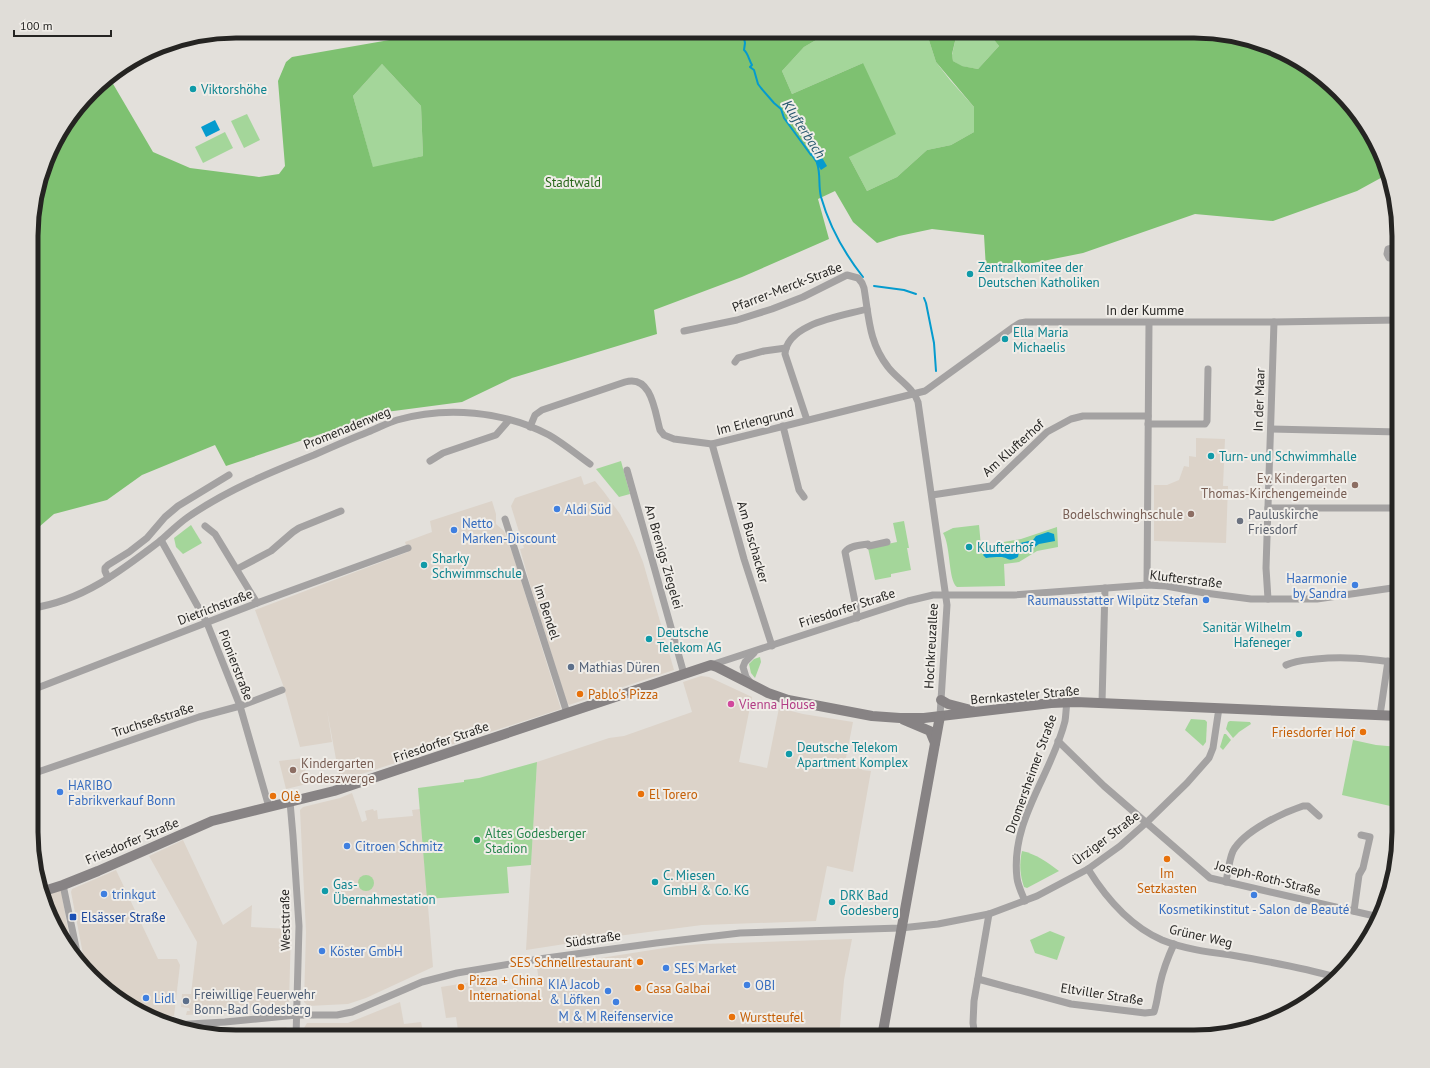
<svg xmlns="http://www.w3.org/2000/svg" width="1430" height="1068" font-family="'PT Sans',sans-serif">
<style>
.built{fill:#dcd3c9}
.green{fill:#a4d69a}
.forest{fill:#7ec171;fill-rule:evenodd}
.water{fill:#059bce}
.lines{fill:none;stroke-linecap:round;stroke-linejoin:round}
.stream{stroke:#059bce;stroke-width:2}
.street{stroke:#a4a2a2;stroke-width:7}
.secondary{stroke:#878384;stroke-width:10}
.culture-dot{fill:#0f9aa8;stroke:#f0ede8;stroke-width:1.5}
.education-dot{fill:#8d6e63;stroke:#f0ede8;stroke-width:1.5}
.shop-dot{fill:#3f7fe0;stroke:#f0ede8;stroke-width:1.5}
.worship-dot{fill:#6b7280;stroke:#f0ede8;stroke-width:1.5}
.service-dot{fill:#5c6f8a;stroke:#f0ede8;stroke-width:1.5}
.food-dot{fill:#e8710a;stroke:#f0ede8;stroke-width:1.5}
.hotel-dot{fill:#d1479c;stroke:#f0ede8;stroke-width:1.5}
.leisure-dot{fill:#2e9e5b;stroke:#f0ede8;stroke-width:1.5}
.transit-dot{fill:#1a4fb4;stroke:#f0ede8;stroke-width:1.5}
.labels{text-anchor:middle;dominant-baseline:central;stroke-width:4;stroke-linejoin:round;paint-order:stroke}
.culture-label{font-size:13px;fill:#0d838f;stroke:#f0ede8;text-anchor:start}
.park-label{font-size:13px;fill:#276619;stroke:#f0ede8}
.street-label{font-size:13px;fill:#252422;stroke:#f0ede8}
.education-label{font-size:13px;fill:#785e54;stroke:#f0ede8;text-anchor:end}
.shop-label{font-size:13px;fill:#366cbe;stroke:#f0ede8;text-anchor:start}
.worship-label{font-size:13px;fill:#5b616d;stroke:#f0ede8;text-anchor:start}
.service-label{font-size:13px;fill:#4e5e75;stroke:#f0ede8;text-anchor:start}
.food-label{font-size:13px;fill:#c56008;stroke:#f0ede8;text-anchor:start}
.hotel-label{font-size:13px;fill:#b23c85;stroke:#f0ede8;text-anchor:start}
.leisure-label{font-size:13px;fill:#27864d;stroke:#f0ede8;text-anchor:start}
.transit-label{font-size:13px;fill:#164399;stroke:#f0ede8;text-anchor:start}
.water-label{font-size:14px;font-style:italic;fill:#29596f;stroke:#f0ede8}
.rim{fill:none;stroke:#252422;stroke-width:5}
</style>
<rect width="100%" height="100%" fill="#e3e0db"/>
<!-- built -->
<g class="built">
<path d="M1196 438 1225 439 1223 486H1228L1226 543 1154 541V485H1167L1179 480 1184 466 1189 467V456L1196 457Z"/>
<path d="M581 476 584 485 595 481 604 492 620 514 633 538 643 562 674 670 569 705 567 703 531 588 520 549 524 548 511 506 515 498Z"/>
<path d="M492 501 496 514V524L504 531 513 555 561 709 340 781 327 710 332 742 300 747 283 685 255 610 408 552 405 542 432 532 430 521Z"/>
<path d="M701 676 709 677 752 697 739 762 767 768 779 708 803 714 853 722 845 763 862 767V770L871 771 853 872 827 866 816 921 702 925 610 937 526 950 537 762 609 738 624 736 692 712 683 682Z"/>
<path d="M304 758 307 784 286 789 279 761Z"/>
<path d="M352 793 362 822 367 820 365 811 373 809 374 811 377 810 378 819 413 816 412 810 420 809 433 967 366 998 348 1004 308 1006 304 1002 306 932 300 810 303 807 340 798Z"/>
<path d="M183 840 223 925 252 905 251 927 291 929 289 1003 286 1006 248 1011 186 1015 187 1011H190L189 1008 181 1007 182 994H191L197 942 149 856Z"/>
<path d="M116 870 158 959H177L180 965 174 1016 148 1015 101 986 83 963V954L71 892 72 889Z"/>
<path d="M61 890 71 947 52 923 45 895Z"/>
<path d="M852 939 844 980 839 1037H459L456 1017 446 1018 441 987 484 980 488 995 493 1000 501 1001 541 995 537 968 677 946 703 944Z"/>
<path d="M400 1002 404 1024 421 1022 424 1037H304V1028L307 1023H348Z"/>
<path d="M286 1027 289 1030V1037H223L209 1033Z"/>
</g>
<!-- green -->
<g class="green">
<path d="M757 31H783L782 39 759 40Z"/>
<path d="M826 31H926L936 62 950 80 974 107V132L951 145 927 150 897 177 867 191 849 157 863 63 792 94 782 71 804 47 823 36Z"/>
<path d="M955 31H987L999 46 978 69 961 66 953 61 952 55 957 33Z"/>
<path d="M382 64 421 106 423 156 373 168 353 96Z"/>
<path d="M247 114 260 140 244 148 231 121Z"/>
<path d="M225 132 233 148 203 163 195 147Z"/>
<path d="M621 461 630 494 619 497 596 469Z"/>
<path d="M904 521 909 548H907L911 570 891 574V577L875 580 868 548 897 542 893 523Z"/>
<path d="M191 525 202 543 183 554 176 547 174 538Z"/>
<path d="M979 525 981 546 1021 539 1057 527 1058 547 1037 551 1019 562 1004 564 1005 586 957 587C948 580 951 546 943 533L953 528Z"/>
<path d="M760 657 761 662 755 678 751 673 749 664 754 659Z"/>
<path d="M1191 719 1205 720 1207 722 1206 742 1203 746 1185 730Z"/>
<path d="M1230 721 1250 722 1251 724 1239 732 1233 738 1226 729 1228 722Z"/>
<path d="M1224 734H1226L1231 740 1223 750 1220 747Z"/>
<path d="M1353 740 1376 745 1399 747V808L1342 795Z"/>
<path d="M537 762 531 865 507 867 509 893 427 899 418 788 464 782V780L479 778Z"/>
<path d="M1022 851C1036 854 1047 862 1059 871L1027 888 1024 887C1020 875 1019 864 1022 851Z"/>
<circle cx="366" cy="883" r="8"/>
<path d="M1050 931 1065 937 1057 960 1035 953 1030 940Z"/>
</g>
<!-- forest -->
<path class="forest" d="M418 31H757L759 40 781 39 783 31H826L823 36 804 47 782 71 792 94 863 63 896 134 849 157 867 191 897 177 927 150 951 145 974 132V107L936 62 926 31H955L957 33 952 54 953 61 962 66 978 69 999 46 987 31H1207L1272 47 1329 82 1378 146 1388 174 1357 191 1273 221 1195 214 1083 253 1028 264 986 269 984 235 932 229 899 236 877 243 853 222 835 191 818 199 829 239 742 277 654 310 657 334 512 378 462 402 386 412 226 466 215 445 142 475 107 500 54 514 32 533 33 209 58 134 101 82 109 77 153 152 190 168 259 177 279 174 285 166 278 81 286 62 292 57 395 39 415 37ZM382 64 421 106 423 156 373 167 353 96Z"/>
<!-- water -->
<g class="water">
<path d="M215 120 220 130 206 137 201 127Z"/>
<path d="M817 149 827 166 821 170 810 154Z"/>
<path d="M1048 532 1054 534 1055 541 1039 544 1032 549 1021 551 1019 552 1018 557C1007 563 1009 557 1000 557 995 557 991 557 986 558L983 555 987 550 994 548H1008L1020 543 1033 540 1036 536Z"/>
</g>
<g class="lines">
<!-- stream -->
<g class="stream">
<path d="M744 38 745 43 744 50C748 53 749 60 752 65L750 67 754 70 758 84 761 88 774 103 781 109 784 118 811 155"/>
<path d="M817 163C821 175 818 185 821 197 829 225 845 254 863 277"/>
<path d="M874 286 904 290 916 294"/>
<path d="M924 298 926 303 934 343 936 371"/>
</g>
<!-- street -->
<g class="street">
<path d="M1399 253 1393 258H1389L1387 254 1388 249 1399 247"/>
<path d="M684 331 737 320 772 309 803 297 847 275 858 278 862 283 864 288C869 318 869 343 888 367 897 379 913 387 918 402L947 605 940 716"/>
<path d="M735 362 738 358 764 351 786 348"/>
<path d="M807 420 785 354C787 323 843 316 867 309"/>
<path d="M1148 424H1205L1207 421 1208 369"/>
<path d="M783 426 799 490 804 497"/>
<path d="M530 427 535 415 542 410 625 382C652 374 655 413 660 430L664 435 674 439 712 444 925 391 1012 328 1020 323 1026 322H1274L1399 320"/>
<path d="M1271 429 1399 432"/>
<path d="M712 444 744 559 772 646"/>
<path d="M430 461 443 453 496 435 509 420"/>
<path d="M627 470 684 674"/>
<path d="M932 495 991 486 1047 432 1071 419 1083 416H1148"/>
<path d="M1268 508H1399"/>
<path d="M505 519 567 713"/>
<path d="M205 526 215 534 257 603"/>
<path d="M161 540 207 623 240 706 269 807"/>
<path d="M237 569 271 551 293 532 299 528 341 511"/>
<path d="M108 578 105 571V568L108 565 129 552 147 538 165 517 178 506 229 475"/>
<path d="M1147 585 1149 323"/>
<path d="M1268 599 1266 568 1274 322"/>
<path d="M32 608C82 601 121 571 160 541 169 533 178 524 188 517 227 490 271 472 314 455 332 447 350 439 368 432 378 428 387 423 397 420 446 406 504 411 549 435 563 443 576 454 590 464"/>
<path d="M857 618 856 607 845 552C850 545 861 545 868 544L869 546 887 542"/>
<path d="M711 665 908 601 933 595H1014L1147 585 1166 586 1205 593 1251 599H1317L1399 587"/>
<path d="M1286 665C1296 660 1305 660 1316 659 1346 656 1368 659 1399 663"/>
<path d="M750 682 746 677 743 667 745 662 754 653"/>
<path d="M32 690 257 603 408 548"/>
<path d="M1102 703 1105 588"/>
<path d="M1380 715 1388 661"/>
<path d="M1058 741 1104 786 1210 878 1379 917"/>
<path d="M32 774 199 717 240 706 282 690"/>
<path d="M290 802 293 836 299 926 296 1037"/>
<path d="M1088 869C1106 898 1130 926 1162 940 1184 949 1208 952 1231 955 1266 961 1301 967 1335 977"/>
<path d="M1226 882C1228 872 1229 860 1233 851 1244 831 1282 813 1303 806H1308L1319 816"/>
<path d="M63 885 78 957"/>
<path d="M1025 901C1022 894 1018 886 1017 878 1010 821 1052 774 1065 721 1066 715 1066 708 1067 702"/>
<path d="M1354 911 1359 875 1363 868 1370 837 1361 835"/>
<path d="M978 979 1071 1004 1145 1013 1154 1012C1157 1003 1158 993 1160 984 1163 970 1168 957 1174 944"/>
<path d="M171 1025 225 1022 297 1015H337L352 1012 422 982 457 973 539 959 656 943 740 933 901 928 938 924 989 914 1037 896 1088 869 1120 846 1147 822 1187 783 1209 758 1213 748 1219 708"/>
<path d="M975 1037 973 1023 974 1001 989 914"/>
</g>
<!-- secondary -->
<g class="secondary">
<path d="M941 700 948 704 971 710"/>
<path d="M904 720 930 731 935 743"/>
<path d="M44 891 63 885 98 871 212 821 334 791 711 665 717 667 768 693 788 700 872 716 900 718H924L1051 703 1076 702 1399 716"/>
<path d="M882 1037 940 716"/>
</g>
</g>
<!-- markers -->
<g class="culture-dot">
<circle cx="193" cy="89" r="4"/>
<circle cx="970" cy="274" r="4"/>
<circle cx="1005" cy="339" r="4"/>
<circle cx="1211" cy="456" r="4"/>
<circle cx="969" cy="547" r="4"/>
<circle cx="424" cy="565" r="4"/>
<circle cx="1299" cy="634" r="4"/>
<circle cx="649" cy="639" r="4"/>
<circle cx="789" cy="754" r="4"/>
<circle cx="655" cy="882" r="4"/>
<circle cx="325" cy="891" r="4"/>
<circle cx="832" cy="902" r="4"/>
</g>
<g class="education-dot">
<circle cx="1355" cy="485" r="4"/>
<circle cx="1191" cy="514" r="4"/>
<circle cx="293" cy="770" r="4"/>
</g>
<g class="shop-dot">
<circle cx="557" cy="509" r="4"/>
<circle cx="454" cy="530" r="4"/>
<circle cx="1355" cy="585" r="4"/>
<circle cx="1206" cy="600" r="4"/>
<circle cx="60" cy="792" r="4"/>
<circle cx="347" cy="846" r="4"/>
<circle cx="104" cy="894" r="4"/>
<circle cx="1254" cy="895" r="4"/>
<circle cx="322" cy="951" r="4"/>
<circle cx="666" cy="968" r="4"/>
<circle cx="747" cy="985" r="4"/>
<circle cx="608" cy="991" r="4"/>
<circle cx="146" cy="998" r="4"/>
<circle cx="616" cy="1002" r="4"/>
</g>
<circle class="worship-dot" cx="1240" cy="521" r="4"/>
<g class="service-dot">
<circle cx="571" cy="667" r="4"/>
<circle cx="186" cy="1001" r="4"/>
</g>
<g class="food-dot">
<circle cx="580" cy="694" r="4"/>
<circle cx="1363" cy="732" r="4"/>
<circle cx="641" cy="794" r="4"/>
<circle cx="273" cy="796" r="4"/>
<circle cx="1167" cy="859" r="4"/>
<circle cx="640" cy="962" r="4"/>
<circle cx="461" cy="987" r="4"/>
<circle cx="638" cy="988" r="4"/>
<circle cx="732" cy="1017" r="4"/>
</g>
<circle class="hotel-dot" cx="731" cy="704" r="4"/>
<circle class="leisure-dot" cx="477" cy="840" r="4"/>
<rect class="transit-dot" x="69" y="913" width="8" height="8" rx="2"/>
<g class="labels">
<!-- culture labels -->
<g class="culture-label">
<text x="201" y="89">Viktorshöhe</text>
<text x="978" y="267">Zentralkomitee der<tspan x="978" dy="15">Deutschen Katholiken</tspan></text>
<text x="1013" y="332">Ella Maria<tspan x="1013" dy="15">Michaelis</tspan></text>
<text x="1219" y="456">Turn- und Schwimmhalle</text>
<text x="977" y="547">Klufterhof</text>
<text x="432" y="558">Sharky<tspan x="432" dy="15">Schwimmschule</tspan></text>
<text x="1291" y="627" text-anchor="end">Sanitär Wilhelm<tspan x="1291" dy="15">Hafeneger</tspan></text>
<text x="657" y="632">Deutsche<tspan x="657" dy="15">Telekom AG</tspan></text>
<text x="797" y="747">Deutsche Telekom<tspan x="797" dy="15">Apartment Komplex</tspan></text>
<text x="663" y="875">C. Miesen<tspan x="663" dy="15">GmbH &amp; Co. KG</tspan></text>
<text x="333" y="884">Gas-<tspan x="333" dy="15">Übernahmestation</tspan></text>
<text x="840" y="895">DRK Bad<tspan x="840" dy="15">Godesberg</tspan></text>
</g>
<!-- park labels -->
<g class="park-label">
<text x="573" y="182">Stadtwald</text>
</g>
<!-- street labels -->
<g class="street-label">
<text transform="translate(787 287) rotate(-21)">Pfarrer-Merck-Straße</text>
<text x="1145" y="310">In der Kumme</text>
<text transform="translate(1259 400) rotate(-88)">In der Maar</text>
<text transform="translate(755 421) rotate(-14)">Im Erlengrund</text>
<text transform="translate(347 428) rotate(-22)">Promenadenweg</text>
<text transform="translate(1013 448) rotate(-42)">Am Klufterhof</text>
<text transform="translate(753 542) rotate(74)">Am Buschacker</text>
<text transform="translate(664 557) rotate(74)">An Brenigs Ziegelei</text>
<text transform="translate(1186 579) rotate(7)">Klufterstraße</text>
<text transform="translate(215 607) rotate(-21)">Dietrichstraße</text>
<text transform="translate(847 608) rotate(-18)">Friesdorfer Straße</text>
<text transform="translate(547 612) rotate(72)">Im Bendel</text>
<text transform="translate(931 646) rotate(-87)">Hochkreuzallee</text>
<text transform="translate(236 665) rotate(69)">Pionierstraße</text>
<text transform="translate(1025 695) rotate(-5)">Bernkasteler Straße</text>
<text transform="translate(153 720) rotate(-18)">Truchseßstraße</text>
<text transform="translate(441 742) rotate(-19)">Friesdorfer Straße</text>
<text transform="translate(1031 774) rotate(-70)">Dromersheimer Straße</text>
<text transform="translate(1106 838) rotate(-37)">Ürziger Straße</text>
<text transform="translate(132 841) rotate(-23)">Friesdorfer Straße</text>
<text transform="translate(1268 878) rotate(14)">Joseph-Roth-Straße</text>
<text transform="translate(285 920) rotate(-91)">Weststraße</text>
<text transform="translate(1201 936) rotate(13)">Grüner Weg</text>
<text transform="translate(593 939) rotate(-8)">Südstraße</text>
<text transform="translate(1102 994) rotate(9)">Eltviller Straße</text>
</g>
<!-- education labels -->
<g class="education-label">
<text x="1347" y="478">Ev. Kindergarten<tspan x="1347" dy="15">Thomas-Kirchengemeinde</tspan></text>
<text x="1183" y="514">Bodelschwinghschule</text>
<text x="301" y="763" text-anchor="start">Kindergarten<tspan x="301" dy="15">Godeszwerge</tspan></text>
</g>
<!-- shop labels -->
<g class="shop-label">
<text x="565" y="509">Aldi Süd</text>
<text x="462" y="523">Netto<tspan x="462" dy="15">Marken-Discount</tspan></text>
<text x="1347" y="578" text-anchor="end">Haarmonie<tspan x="1347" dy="15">by Sandra</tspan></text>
<text x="1198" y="600" text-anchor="end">Raumausstatter Wilpütz Stefan</text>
<text x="68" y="785">HARIBO<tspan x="68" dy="15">Fabrikverkauf Bonn</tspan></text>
<text x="355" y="846">Citroen Schmitz</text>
<text x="112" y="894">trinkgut</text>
<text x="1254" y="909" text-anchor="middle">Kosmetikinstitut - Salon de Beauté</text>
<text x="330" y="951">Köster GmbH</text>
<text x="674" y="968">SES Market</text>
<text x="600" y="984" text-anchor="end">KIA Jacob<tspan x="600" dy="15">&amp; Löfken</tspan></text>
<text x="755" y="985">OBI</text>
<text x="154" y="998">Lidl</text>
<text x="616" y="1016" text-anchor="middle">M &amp; M Reifenservice</text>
</g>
<!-- worship labels -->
<g class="worship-label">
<text x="1248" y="514">Pauluskirche<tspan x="1248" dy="15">Friesdorf</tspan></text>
</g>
<!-- service labels -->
<g class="service-label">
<text x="579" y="667">Mathias Düren</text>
<text x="194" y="994">Freiwillige Feuerwehr<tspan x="194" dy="15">Bonn-Bad Godesberg</tspan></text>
</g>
<!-- food labels -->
<g class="food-label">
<text x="588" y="694">Pablo's Pizza</text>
<text x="1355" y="732" text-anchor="end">Friesdorfer Hof</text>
<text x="649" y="794">El Torero</text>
<text x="281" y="796">Olè</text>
<text x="1167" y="873" text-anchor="middle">Im<tspan x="1167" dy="15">Setzkasten</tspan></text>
<text x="632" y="962" text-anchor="end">SES Schnellrestaurant</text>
<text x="469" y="980">Pizza + China<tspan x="469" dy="15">International</tspan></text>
<text x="646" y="988">Casa Galbai</text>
<text x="740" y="1017">Wurstteufel</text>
</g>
<!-- hotel labels -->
<g class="hotel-label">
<text x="739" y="704">Vienna House</text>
</g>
<!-- leisure labels -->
<g class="leisure-label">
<text x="485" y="833">Altes Godesberger<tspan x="485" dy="15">Stadion</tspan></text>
</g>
<!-- transit labels -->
<g class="transit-label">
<text x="81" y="917">Elsässer Straße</text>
</g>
<!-- water labels -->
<g class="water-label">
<text transform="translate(804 129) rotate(57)">Klufterbach</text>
</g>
</g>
<!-- crop -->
<path d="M0 0H1430V1068H0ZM236 38H1194A198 198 0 0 1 1392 236V832A198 198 0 0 1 1194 1030H236A198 198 0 0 1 38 832V236A198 198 0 0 1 236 38Z" fill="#e0ddd8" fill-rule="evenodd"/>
<path class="rim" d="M236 38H1194A198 198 0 0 1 1392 236V832A198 198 0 0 1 1194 1030H236A198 198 0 0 1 38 832V236A198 198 0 0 1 236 38Z"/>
<!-- scale -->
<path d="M14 30v6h97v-6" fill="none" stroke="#252422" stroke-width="2"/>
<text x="20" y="30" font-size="12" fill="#252422" stroke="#f0ede8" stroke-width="3" paint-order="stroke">100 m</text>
</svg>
